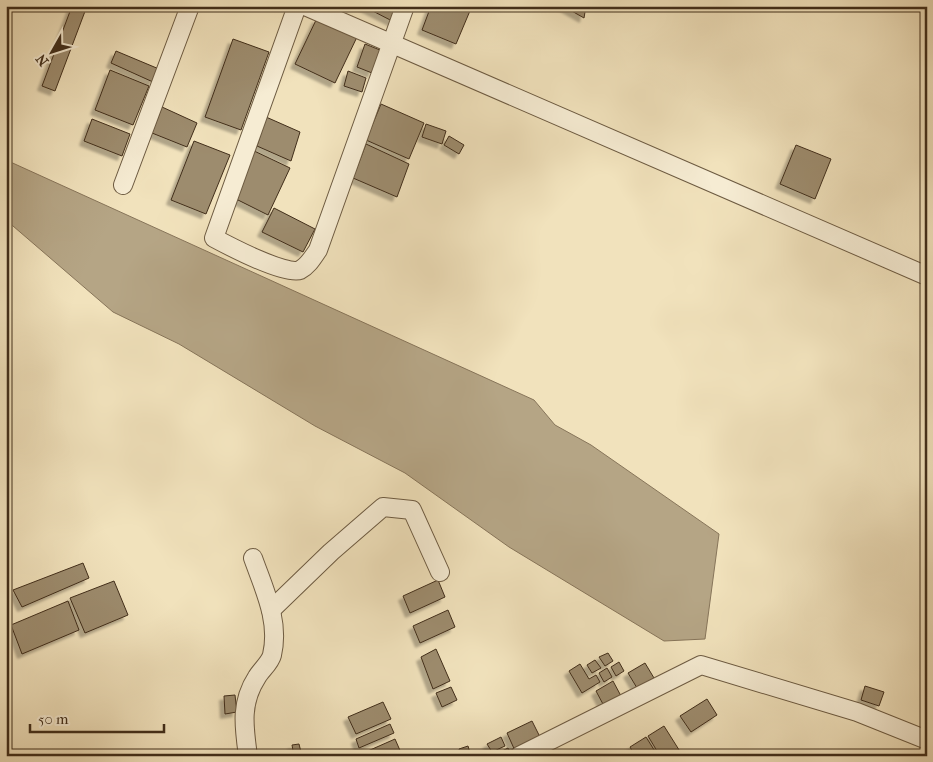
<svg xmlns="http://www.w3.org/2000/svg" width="933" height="762" font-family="'IM FELL French Canon',serif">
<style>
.water{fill:#b5a585;stroke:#87755a}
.building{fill:#9d8c6e;stroke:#412e1a;filter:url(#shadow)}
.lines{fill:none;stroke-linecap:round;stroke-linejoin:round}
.minor-casing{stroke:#6d5b42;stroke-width:20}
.minor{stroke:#f6ecd3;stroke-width:18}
</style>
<defs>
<filter id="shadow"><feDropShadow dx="-4.5" dy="4.5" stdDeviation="1" flood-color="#0004"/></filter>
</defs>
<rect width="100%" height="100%" fill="#f1e2bc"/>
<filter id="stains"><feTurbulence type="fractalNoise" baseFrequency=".004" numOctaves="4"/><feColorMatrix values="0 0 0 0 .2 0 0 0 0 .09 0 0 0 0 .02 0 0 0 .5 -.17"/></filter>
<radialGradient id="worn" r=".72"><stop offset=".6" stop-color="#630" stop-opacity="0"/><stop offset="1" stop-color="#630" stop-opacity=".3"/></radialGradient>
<!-- water -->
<path class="water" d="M6 160 534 400 555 425 591 445 719 534 705 639 664 641 509 547 405 473 315 426 179 344 113 312 6 220Z"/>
<!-- building -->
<g class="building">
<path d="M72 6H87L55 91 42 86Z"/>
<path d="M363 6H404L396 23Z"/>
<path d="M431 6H472L456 44 422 30Z"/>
<path d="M563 6H586L584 18Z"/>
<path d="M317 18 357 37 335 83 295 64Z"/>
<path d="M233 39 269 52 241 130 205 117Z"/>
<path d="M365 44 380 50 372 73 357 67Z"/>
<path d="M116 51 159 69 153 82 111 63Z"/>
<path d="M110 70 149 86 133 125 95 110Z"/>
<path d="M348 71 366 78 362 92 344 86Z"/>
<path d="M381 104 424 123 409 159 366 140Z"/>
<path d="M162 107 197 123 187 147 152 133Z"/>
<path d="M266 117 300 132 291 161 257 146Z"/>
<path d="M92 119 130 134 122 156 84 141Z"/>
<path d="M426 124 446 131 442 144 422 137Z"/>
<path d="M449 136 464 145 459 154 444 145Z"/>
<path d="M194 141 230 155 206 214 171 200Z"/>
<path d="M366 144 409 164 397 197 353 178Z"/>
<path d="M796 145 831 159 815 199 780 184Z"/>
<path d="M250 149 290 168 268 215 228 195Z"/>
<path d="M274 208 315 229 303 252 262 232Z"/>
<path d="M83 563 89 578 22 607 13 590Z"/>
<path d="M438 580 445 597 410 613 403 596Z"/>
<path d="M114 581 128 615 85 633 70 598Z"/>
<path d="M68 601 79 630 22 654 11 625Z"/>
<path d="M448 610 455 627 420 643 413 626Z"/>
<path d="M436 649 450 681 433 689 421 657Z"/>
<path d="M608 653 613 661 605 666 599 657Z"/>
<path d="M595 660 601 668 592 673 587 665Z"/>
<path d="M619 662 624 671 616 676 611 667Z"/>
<path d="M645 663 654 678 637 688 628 673Z"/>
<path d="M580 664 589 679 596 675 600 682 582 693 569 671Z"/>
<path d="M607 668 612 677 604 682 599 673Z"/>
<path d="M613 681 621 696 604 706 596 691Z"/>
<path d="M865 686 884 692 879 706 861 700Z"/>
<path d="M451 687 457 700 442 707 436 693Z"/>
<path d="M235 695 237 712 225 714 224 696Z"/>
<path d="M707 699 717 715 691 732 680 716Z"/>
<path d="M383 702 391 719 356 734 348 717Z"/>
<path d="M532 721 542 741 516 753 507 733Z"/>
<path d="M390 724 394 733 359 748 356 739Z"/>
<path d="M664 726 681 753 676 756H660L648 736Z"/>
<path d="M501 737 505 746 492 752 487 744Z"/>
<path d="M646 737 658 756H635L630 747Z"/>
<path d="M395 739 402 755 361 756V754Z"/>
<path d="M299 744 302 756H294L292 745Z"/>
<path d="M468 746 471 756H461L459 749Z"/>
<path d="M508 748 512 756H499L498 753Z"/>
</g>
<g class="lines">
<!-- minor casing -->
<g class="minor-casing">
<g id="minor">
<path d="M297 6 214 238C229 246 286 276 300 270 308 266 313 257 318 250L405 6"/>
<path d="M305 6 927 276"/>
<path d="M123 185 190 6"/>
<path d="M271 610 331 552 383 507 412 510 440 572"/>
<path d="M248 756C244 727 240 703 257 677 261 670 270 663 272 655 280 621 264 589 253 558"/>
<path d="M519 756 701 665 857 712 927 740"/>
</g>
</g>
<!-- minor -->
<use href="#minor" class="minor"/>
</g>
<!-- margin -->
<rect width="933" height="762" fill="none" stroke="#f1e2bc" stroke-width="25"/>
<rect x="8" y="8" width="918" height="747" fill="none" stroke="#412e1a" stroke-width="2.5"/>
<rect x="12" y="12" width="908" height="737" fill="none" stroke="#412e1a"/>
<!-- north arrow -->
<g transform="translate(52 52) rotate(231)" stroke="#f6ecd3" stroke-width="4" paint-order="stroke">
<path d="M0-4L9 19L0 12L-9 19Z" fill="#412e1a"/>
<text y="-8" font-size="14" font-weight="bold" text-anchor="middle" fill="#412e1a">N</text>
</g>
<!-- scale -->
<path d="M30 724v8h134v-8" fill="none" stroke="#412e1a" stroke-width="2.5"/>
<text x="38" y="724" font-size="15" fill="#412e1a" stroke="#f6ecd3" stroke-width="4" paint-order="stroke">50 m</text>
<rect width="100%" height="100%" filter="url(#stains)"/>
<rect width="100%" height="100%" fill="url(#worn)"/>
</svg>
